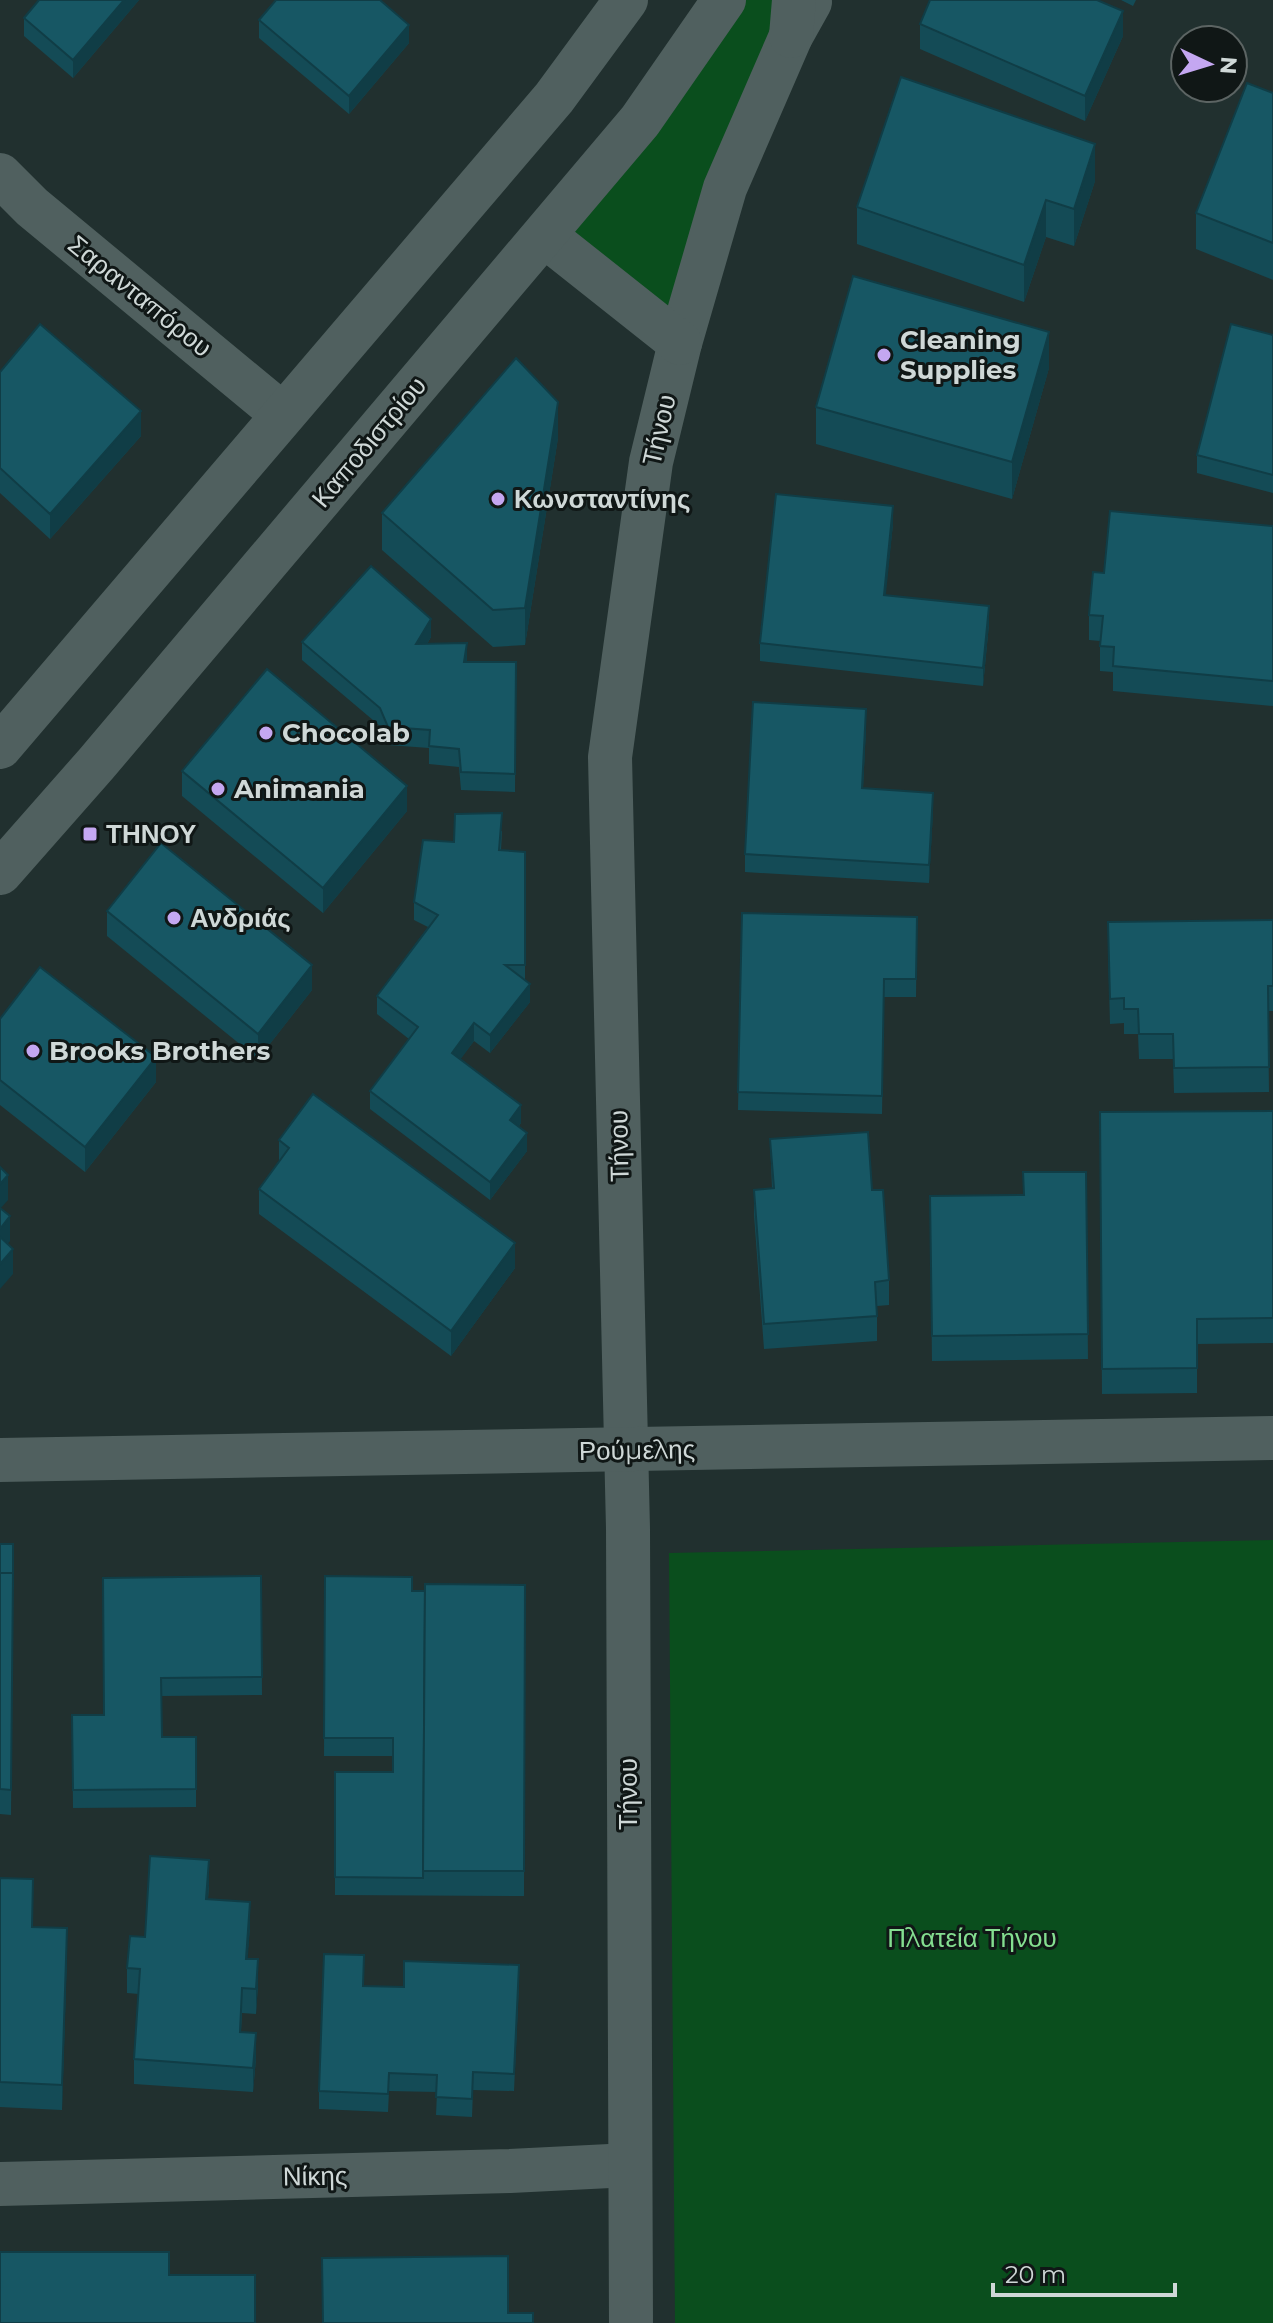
<svg xmlns="http://www.w3.org/2000/svg" width="1273" height="2323" font-family="Montserrat,sans-serif">
<style>
.green{fill:#0a4e1d}
.lines{fill:none;stroke-linecap:round;stroke-linejoin:round}
.street{stroke:#50605f;stroke-width:44}
.secondary{stroke:#50605f;stroke-width:44}
.wall{fill:#144b56}
.shaded-wall{fill:#103d46}
.building{fill:#175764;stroke:#103d46;stroke-width:2}
.poi-dot{fill:#c4a7f1;stroke:#101716;stroke-width:3}
.labels{text-anchor:middle;dominant-baseline:central;stroke-width:6;stroke-linejoin:round;paint-order:stroke}
.street-label{font-size:26px;fill:#cfd8d7;stroke:#101716}
.poi-label{font-size:26px;font-weight:bold;fill:#cfd8d7;stroke:#101716;text-anchor:start}
.park-label{font-size:26px;fill:#84de90;stroke:#101716}
</style>
<rect width="100%" height="100%" fill="#21302f"/>
<!-- green -->
<g class="green">
<path d="M724 0H794L680 343 545 236Z"/>
<path d="M1273 1540V2323H675L669 1553Z"/>
</g>
<g class="lines">
<!-- street -->
<g class="street">
<path d="M0 175 32 207 282 414"/>
<path d="M0 2184 510 2171 630 2165"/>
<path d="M631 2323 628 1529 610 757 651 462 680 343 725 188 791 36 810 2"/>
</g>
<!-- secondary -->
<g class="secondary">
<path d="M791 36 794 0"/>
<path d="M545 236 680 343"/>
<path d="M0 747 554 98 626 0"/>
<path d="M0 873 96 764 640 121 724 0"/>
<path d="M0 1460 1273 1438"/>
</g>
</g>
<!-- wall -->
<g class="wall">
<path d="M39 0H139L73 78 24 36V18Z"/>
<path d="M1121 0H1136L1133 6Z"/>
<path d="M259 20 409 43 349 114 259 38Z"/>
<path d="M920 24 1123 36 1085 121 920 49Z"/>
<path d="M1273 93V280L1196 249V213Z"/>
<path d="M1095 181 1074 246 1046 237 1024 302 857 244V207Z"/>
<path d="M1273 335V493L1197 473V455Z"/>
<path d="M1049 368 1012 499 816 444V407Z"/>
<path d="M0 372 141 436 50 539 0 493Z"/>
<path d="M558 438 525 645 493 647 382 550V513Z"/>
<path d="M893 524 885 595 989 624 983 686 760 661V643Z"/>
<path d="M1273 526V706L1113 691V672L1100 671V641L1089 640V615L1104 573Z"/>
<path d="M431 637 427 644 467 662H516L515 792 461 790 459 767 429 764V748L388 745 380 726 302 660V642Z"/>
<path d="M866 727 863 789 933 811 929 883 745 872V854Z"/>
<path d="M182 771 407 811 323 913 182 796Z"/>
<path d="M502 831 501 850 525 852V980L530 1002 490 1053 474 1041 460 1059 521 1123 519 1126 527 1151 490 1200 370 1109V1091L409 1039 377 1014V996L428 927 414 920V902L454 842Z"/>
<path d="M107 911 312 990 258 1059 107 936Z"/>
<path d="M742 913 917 917 916 997H884L882 1114 738 1110Z"/>
<path d="M1273 920V1011H1268L1269 1092 1174 1093 1173 1059H1139L1138 1034H1124V1023L1110 1024 1108 947Z"/>
<path d="M0 1019 156 1082 85 1172 0 1105Z"/>
<path d="M1273 1111V1343L1197 1344V1393L1102 1394 1100 1112Z"/>
<path d="M770 1139 872 1190 889 1280V1305L877 1306V1341L764 1349 754 1215V1190L772 1188Z"/>
<path d="M279 1140 515 1268 451 1356 259 1214V1189L279 1163Z"/>
<path d="M1086 1172 1088 1359 932 1361 930 1196 1023 1195Z"/>
<path d="M0 1544H13L11 1815 0 1814Z"/>
<path d="M261 1576 262 1695 162 1696V1737H196V1807L73 1808 72 1715H104Z"/>
<path d="M325 1576 412 1591 525 1585 524 1896 335 1895V1772H393V1756H324Z"/>
<path d="M0 1878 32 1927 67 1953 62 2110 0 2107Z"/>
<path d="M209 1885 208 1899 250 1927 247 1959 258 1984 256 2014 242 2013 241 2032 256 2058 253 2092 134 2084V2059L139 1994 127 1993V1968L145 1937Z"/>
<path d="M519 1983 514 2091 473 2090 472 2117 436 2115 437 2092 389 2091 388 2112 319 2109V2091L364 1986 404 1987Z"/>
</g>
<!-- shaded-wall -->
<g class="shaded-wall">
<path d="M124 0H139L73 78V60Z"/>
<path d="M1123 11V36L1085 121V96Z"/>
<path d="M409 25V43L349 114V96Z"/>
<path d="M1095 144V181L1074 246V209Z"/>
<path d="M1046 200V237L1024 302V265Z"/>
<path d="M1049 332V368L1012 499V462Z"/>
<path d="M558 402V438L525 645V608Z"/>
<path d="M141 411V436L50 539V514Z"/>
<path d="M893 506V524L884 613V595Z"/>
<path d="M989 606V624L983 686V668Z"/>
<path d="M431 619V637L416 662V644Z"/>
<path d="M467 643V661L464 680V662Z"/>
<path d="M866 709V727L862 806V788Z"/>
<path d="M407 786V811L323 913V888Z"/>
<path d="M933 793V811L929 883V865Z"/>
<path d="M312 965V990L258 1059V1034Z"/>
<path d="M530 984V1002L490 1053V1035Z"/>
<path d="M474 1023V1041L452 1071V1053Z"/>
<path d="M156 1057V1082L85 1172V1147Z"/>
<path d="M521 1105V1123L510 1137V1120Z"/>
<path d="M527 1133V1151L490 1200V1182Z"/>
<path d="M8 1175V1200L0 1209V1184Z"/>
<path d="M10 1216V1241L0 1254V1229Z"/>
<path d="M515 1243V1268L451 1356V1331Z"/>
<path d="M13 1249V1274L0 1289V1264Z"/>
<path d="M209 1860V1885L206 1924V1899Z"/>
<path d="M250 1902V1927L246 1984V1959Z"/>
<path d="M67 1928V1953L62 2110V2085Z"/>
<path d="M258 1959V1984L256 2014V1989Z"/>
<path d="M256 2033V2058L253 2092V2068Z"/>
</g>
<!-- building -->
<g class="building">
<path d="M39 0H124L73 60 24 18Z"/>
<path d="M276 0H380L409 25 349 96 259 20Z"/>
<path d="M930 0H1097L1123 11 1085 96 920 24Z"/>
<path d="M901 77 1095 144 1074 209 1046 200 1024 265 857 207Z"/>
<path d="M1247 83 1273 93V243L1196 213Z"/>
<path d="M853 276 1049 332 1012 462 816 407Z"/>
<path d="M40 324 141 411 50 514 0 468V372Z"/>
<path d="M1231 324 1273 335V475L1197 455Z"/>
<path d="M516 358 558 402 525 608 493 610 382 513Z"/>
<path d="M776 494 893 506 884 595 989 606 983 668 760 643Z"/>
<path d="M1110 511 1273 526V681L1113 666 1114 647 1100 646 1103 616 1089 615 1093 572 1104 573Z"/>
<path d="M371 566 431 619 416 644 467 643 464 662H516L515 774 461 772 459 749 429 746 430 730 388 727 380 708 302 642Z"/>
<path d="M267 669 407 786 323 888 182 771Z"/>
<path d="M753 702 866 709 862 788 933 793 929 865 745 854Z"/>
<path d="M502 813 499 850 525 852V965H505L530 984 490 1035 474 1023 452 1053 521 1105 510 1120 527 1133 490 1182 370 1091 418 1027 377 996 438 915 414 902 423 840 454 842 455 814Z"/>
<path d="M161 843 312 965 258 1034 107 911Z"/>
<path d="M742 913 917 917 916 979H884L882 1096 738 1092Z"/>
<path d="M1273 920V986H1268L1269 1067 1174 1068 1173 1034H1139L1138 1009H1124V998L1110 999 1108 922Z"/>
<path d="M40 967 156 1057 85 1147 0 1080V1019Z"/>
<path d="M313 1094 515 1243 451 1331 259 1189 289 1148 279 1140Z"/>
<path d="M1273 1111V1318L1197 1319V1368L1102 1369 1100 1112Z"/>
<path d="M868 1132 872 1190H883L889 1280 875 1282 877 1316 764 1324 754 1190 774 1188 770 1139Z"/>
<path d="M0 1167 8 1175 0 1184Z"/>
<path d="M1023 1172H1086L1088 1334 932 1336 930 1196 1024 1195Z"/>
<path d="M0 1208 10 1216 0 1229Z"/>
<path d="M0 1237 13 1249 0 1264Z"/>
<path d="M0 1544H13V1589V1573H0Z"/>
<path d="M0 1573H13L11 1790 0 1789Z"/>
<path d="M261 1576 262 1677 161 1678 162 1737H196V1789L73 1790 72 1715H104L103 1578Z"/>
<path d="M325 1576 412 1577V1591H425L423 1878 335 1877V1772H393V1738H324Z"/>
<path d="M425 1584 525 1585 524 1871H423Z"/>
<path d="M150 1856 209 1860 206 1899 250 1902 246 1959H258L256 1989 242 1988 240 2032 256 2033 253 2068 134 2059 140 1969 127 1968 130 1936 145 1937Z"/>
<path d="M0 1878 33 1879 32 1927 67 1928 62 2085 0 2082Z"/>
<path d="M324 1954 364 1955 363 1986 404 1987V1961L519 1965 514 2074 473 2072 472 2099 436 2097 437 2075 389 2073 388 2094 319 2091Z"/>
<path d="M0 2252H169V2275H255V2323H0Z"/>
<path d="M508 2256V2313H533V2323H323L322 2258Z"/>
</g>
<!-- markers -->
<g class="poi-dot">
<circle cx="884" cy="355" r="8"/>
<circle cx="498" cy="499" r="8"/>
<circle cx="266" cy="733" r="8"/>
<circle cx="218" cy="789" r="8"/>
<rect x="82" y="826" width="16" height="16" rx="4"/>
<circle cx="174" cy="918" r="8"/>
<circle cx="33" cy="1051" r="8"/>
</g>
<g class="labels">
<!-- street labels -->
<g class="street-label">
<text transform="translate(140 296) rotate(39)">Σαρανταπόρου</text>
<text transform="translate(659 430) rotate(-77)">Τήνου</text>
<text transform="translate(369 442) rotate(-50)">Καποδιστρίου</text>
<text transform="translate(619 1146) rotate(-91)">Τήνου</text>
<text transform="translate(637 1450) rotate(-1)">Ρούμελης</text>
<text transform="translate(628 1794) rotate(-90)">Τήνου</text>
<text transform="translate(315 2176) rotate(-1)">Νίκης</text>
</g>
<!-- poi labels -->
<g class="poi-label">
<text x="900" y="340">Cleaning<tspan x="900" dy="30">Supplies</tspan></text>
<text x="514" y="499">Κωνσταντίνης</text>
<text x="282" y="733">Chocolab</text>
<text x="234" y="789">Animania</text>
<text x="106" y="834">ΤΗΝΟΥ</text>
<text x="190" y="918">Ανδριάς</text>
<text x="49" y="1051">Brooks Brothers</text>
</g>
<!-- park labels -->
<g class="park-label">
<text x="972" y="1938">Πλατεία Τήνου</text>
</g>
</g>
<!-- north arrow -->
<g transform="translate(1209 64) rotate(94)"><circle r="38" fill="#101716" stroke="#5c6463" stroke-width="2"/>
<path d="M0-6L14 30L0 20L-14 30Z" fill="#c4a7f1"/>
<text y="-12" font-size="22" font-weight="bold" text-anchor="middle" fill="#cfd8d7">N</text>
</g>
<!-- scale -->
<path d="M993 2283v12h182v-12" fill="none" stroke="#cfd8d7" stroke-width="4"/>
<text x="1005" y="2283" font-size="24" fill="#cfd8d7" stroke="#101716" stroke-width="6" paint-order="stroke">20 m</text>
</svg>
